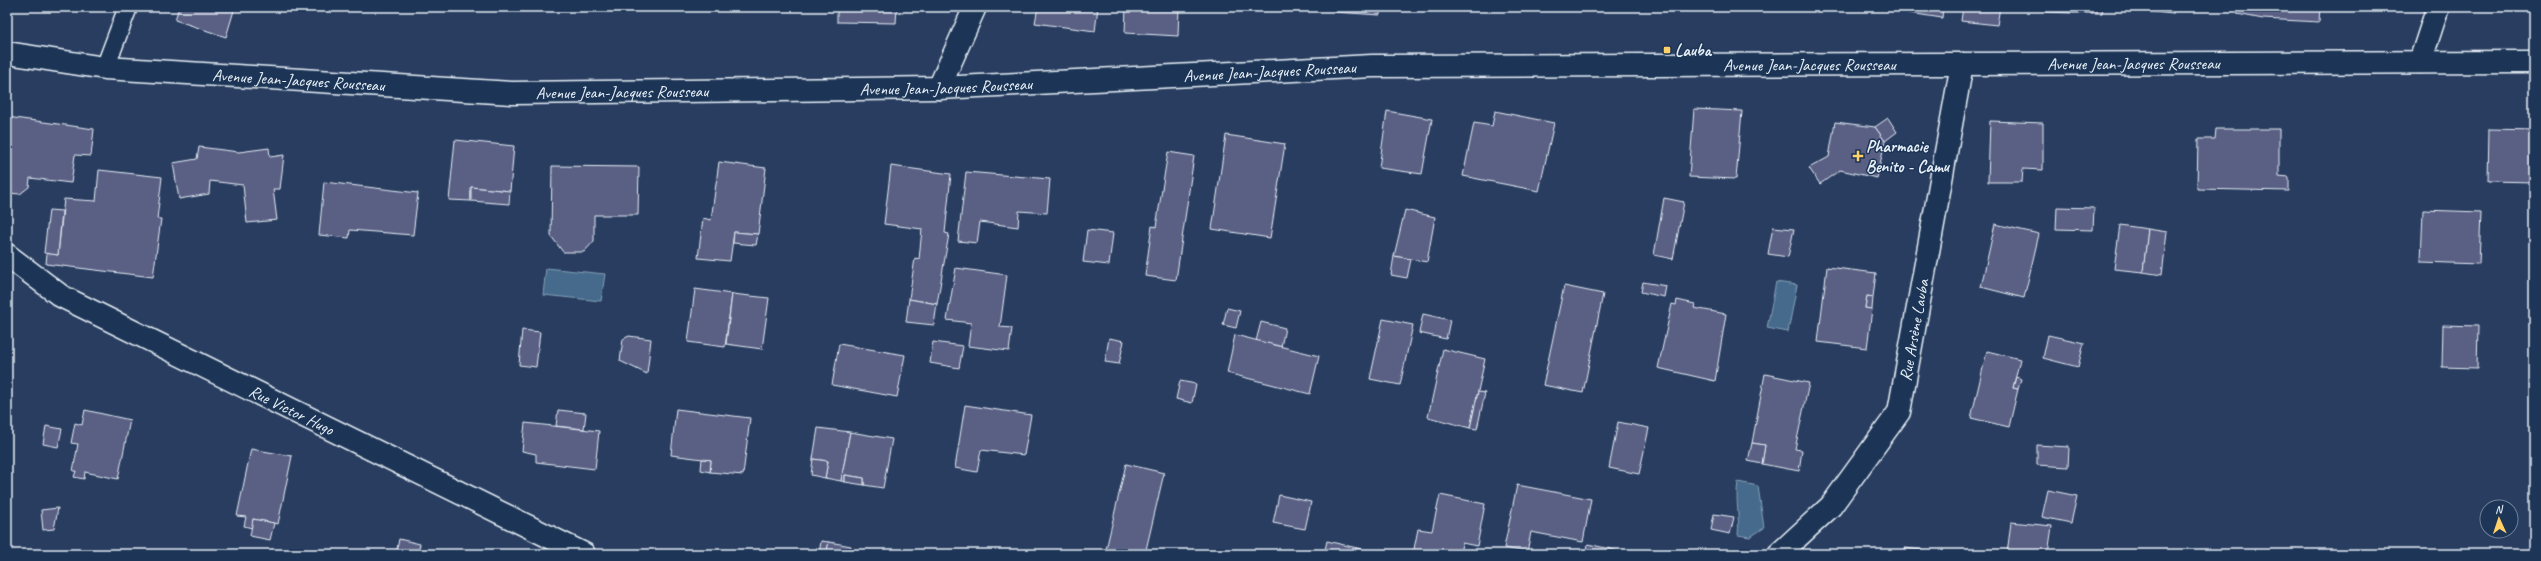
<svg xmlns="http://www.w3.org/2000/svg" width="2541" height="561" font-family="Caveat,sans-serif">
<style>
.water{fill:#446b8c;stroke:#86a1b7}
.building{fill:#5a5f84;stroke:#e8f1f8}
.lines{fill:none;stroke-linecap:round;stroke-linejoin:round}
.lane-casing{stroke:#e8f1f8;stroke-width:21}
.street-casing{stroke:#e8f1f8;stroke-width:25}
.secondary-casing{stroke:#e8f1f8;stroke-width:25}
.lane{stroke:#1d3557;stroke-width:18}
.street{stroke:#1d3557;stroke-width:22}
.secondary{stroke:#1d3557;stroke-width:22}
.poi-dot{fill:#ffd166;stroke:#1d3557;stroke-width:1.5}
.labels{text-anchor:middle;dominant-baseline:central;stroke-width:3;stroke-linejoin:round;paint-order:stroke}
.poi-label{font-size:17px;font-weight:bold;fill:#e8f1f8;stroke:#1d3557;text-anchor:start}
.street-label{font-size:17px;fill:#e8f1f8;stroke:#1d3557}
</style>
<rect width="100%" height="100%" fill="#293d60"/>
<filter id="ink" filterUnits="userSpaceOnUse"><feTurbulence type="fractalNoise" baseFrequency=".025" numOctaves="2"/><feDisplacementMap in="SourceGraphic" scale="8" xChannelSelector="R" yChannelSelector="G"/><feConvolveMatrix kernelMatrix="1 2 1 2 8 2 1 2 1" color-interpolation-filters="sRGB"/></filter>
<g filter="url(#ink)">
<!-- water -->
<g class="water">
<path d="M546 268 605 274 601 301 543 295Z"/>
<path d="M1776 282 1797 285 1788 332 1767 328Z"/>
<path d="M1738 482 1758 486 1764 528 1750 537 1738 535C1740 517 1735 500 1738 482Z"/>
</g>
<!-- building -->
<g class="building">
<path d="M179 7H235L226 37 175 20Z"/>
<path d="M837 7H897L896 23 837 22Z"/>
<path d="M1038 7H1098L1095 31 1035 23Z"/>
<path d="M1126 7H1179L1178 36 1125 33Z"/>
<path d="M1205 7H1291V11Z"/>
<path d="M1334 7H1380V15L1334 12Z"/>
<path d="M1904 7H1943L1942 18 1903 12Z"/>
<path d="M1963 7H2000L1997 25 1961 21Z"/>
<path d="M2046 7H2073V13L2045 12Z"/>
<path d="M2073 7H2103L2102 13H2073Z"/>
<path d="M2125 7H2173V14L2124 9Z"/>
<path d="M2237 7H2320L2319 22 2263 19 2237 14Z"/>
<path d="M1694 109 1742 111 1736 179 1689 177Z"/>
<path d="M1387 111 1432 119 1422 174 1379 168Z"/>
<path d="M1495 111 1554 123 1539 191 1463 176 1474 123 1492 126Z"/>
<path d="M7 117 94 129 91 156 75 155 71 183 30 178 29 187 20 194 7 193Z"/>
<path d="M1888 118 1897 132 1885 141 1875 127Z"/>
<path d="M1990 121 2043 123V170L2023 169 2022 182H1988Z"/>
<path d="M1835 122 1875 127 1885 141 1877 178 1840 170 1820 184 1809 168 1829 157Z"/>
<path d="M2216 129H2279V176L2289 177V191L2197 189 2198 139H2215Z"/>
<path d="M2489 129 2534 130V182L2488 181Z"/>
<path d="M1226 135 1285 144 1270 238 1212 229Z"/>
<path d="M455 140 514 146 510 191 471 187V201L449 200Z"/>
<path d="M199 147 239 152 269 148 270 157 284 155 280 189H273L277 220 247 223 243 185 210 181 209 194 179 199 173 163 197 159Z"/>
<path d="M1168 152 1194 156 1176 280 1145 276 1152 226 1156 227Z"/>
<path d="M719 162 766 168 758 234 734 232 730 261 698 258 703 218 711 220Z"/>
<path d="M552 166 639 167 638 215H594V241L584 252H563L551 236Z"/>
<path d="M891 166 951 174 945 233 949 234 937 304 909 299 915 258 919 259 922 229 884 224Z"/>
<path d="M99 170 162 177 157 219H161L153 277 46 264 47 253 58 255 64 199 96 201Z"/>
<path d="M966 172 1050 179 1047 213 1019 211 1018 227 980 222 977 243 958 241Z"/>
<path d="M324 182 418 193 413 235 350 230 349 238 319 235Z"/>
<path d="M471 187 510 191 509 204 471 201Z"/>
<path d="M1664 198 1684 202 1673 259 1654 255Z"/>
<path d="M2057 207 2094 208 2093 230 2056 229Z"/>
<path d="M49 210 62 211 58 255 44 253Z"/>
<path d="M1405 210 1435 217 1427 262 1394 256Z"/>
<path d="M2423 210 2481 212 2479 264 2421 262Z"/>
<path d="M1995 224 2039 234 2024 298 1981 287Z"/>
<path d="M2120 225 2148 229 2143 272 2114 269Z"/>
<path d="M1773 227 1794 229 1788 257 1768 254Z"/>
<path d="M2148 229 2167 232 2162 275 2143 272Z"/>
<path d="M1087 230 1113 233 1109 265 1083 262Z"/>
<path d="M734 232 758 234 756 245 733 243Z"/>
<path d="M1394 256 1411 259 1407 278 1391 275Z"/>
<path d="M1827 267 1876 273 1873 297 1867 296 1865 308 1872 309 1867 348 1818 342Z"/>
<path d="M956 268 1007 275 1000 327 1012 328 1009 351 968 346 971 323 947 320Z"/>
<path d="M1643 282 1666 286 1664 297 1641 292Z"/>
<path d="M1564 286 1603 294 1583 393 1543 385Z"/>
<path d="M695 289 732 294 725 347 688 342Z"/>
<path d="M732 294 769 298 762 349 726 344Z"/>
<path d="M1867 296 1873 297 1872 309 1865 308Z"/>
<path d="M909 299 937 304 934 325 906 322Z"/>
<path d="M1677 300 1695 304 1694 308 1726 314 1715 381 1658 368 1672 304 1676 305Z"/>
<path d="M1227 308 1240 311 1236 328 1223 325Z"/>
<path d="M1423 314 1450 320 1446 339 1419 333Z"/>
<path d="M1383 319 1413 325 1400 385 1370 379Z"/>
<path d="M1261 322 1285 328 1281 347 1256 341Z"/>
<path d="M2443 325 2478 326 2477 368 2442 367Z"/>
<path d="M522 330 540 332 536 367 519 365Z"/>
<path d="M1235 335 1319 356 1310 394 1227 373Z"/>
<path d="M2048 335 2084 343 2078 367 2043 358Z"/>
<path d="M629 336 651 339 647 374 620 361 623 339Z"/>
<path d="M1109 338 1124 341 1119 364 1105 362Z"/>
<path d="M933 342 963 346 959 368 930 363Z"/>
<path d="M839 344 905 355 897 397 832 385Z"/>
<path d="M1443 349 1485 359 1470 428 1428 417Z"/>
<path d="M1987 351 2020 359 2013 388 2018 389 2009 427 1971 418Z"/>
<path d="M1765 374 1809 383 1795 449 1802 450 1799 471 1762 464 1765 445 1752 443Z"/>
<path d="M2016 377 2021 379 2018 389 2013 388Z"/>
<path d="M1180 381 1196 384 1192 403 1176 399Z"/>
<path d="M1478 392 1485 393 1477 429 1470 428Z"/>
<path d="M965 405 1031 415 1024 455 981 450 977 472 955 468Z"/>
<path d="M676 409 750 418 743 475 710 472 711 460 671 455Z"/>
<path d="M85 410 130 420 118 479 85 472 84 479 74 477 76 471H73L78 444 71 443 75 423 82 425Z"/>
<path d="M558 410 586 413 584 429 556 426Z"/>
<path d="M1618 422 1649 428 1639 474 1609 468Z"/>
<path d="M525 423 599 431 595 469 536 462V454L522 451Z"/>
<path d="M46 426 62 429 58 447 43 444Z"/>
<path d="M818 428 850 432 841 481 825 478 828 461 813 459Z"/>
<path d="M850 432 892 439 883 488 864 485V478L845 475V482L841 481Z"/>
<path d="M1752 443 1765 445 1762 464 1748 461Z"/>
<path d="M2037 445 2069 447 2068 467 2037 465Z"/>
<path d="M251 449 292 456 278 524 253 519 252 528 244 526 246 517 237 516Z"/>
<path d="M702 459 711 460 710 472 701 470Z"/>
<path d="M813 459 828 461 825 478 811 475Z"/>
<path d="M1126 464 1164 473 1145 554H1105Z"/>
<path d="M845 475 864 478V485L845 482Z"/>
<path d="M1517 485 1591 499 1583 542 1531 532 1527 552 1504 548Z"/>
<path d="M2048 490 2077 496 2071 523 2042 517Z"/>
<path d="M1279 495 1311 502 1305 529 1273 523Z"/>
<path d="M1440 495 1485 504 1477 546 1462 543 1460 554H1413L1418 529 1432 531Z"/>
<path d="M58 508 54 529 43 530 41 510Z"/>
<path d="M1714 514 1734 517 1730 534 1711 530Z"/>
<path d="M253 519 274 523 270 540 250 536Z"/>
<path d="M2011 522 2052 526 2048 554H2007Z"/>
<path d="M399 539 420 544 418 554H396Z"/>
<path d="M821 541 829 542 826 554H819Z"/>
<path d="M1327 541 1357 548 1355 554H1324Z"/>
<path d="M829 542 851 546 849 554H826Z"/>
<path d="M1588 544 1632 554H1586Z"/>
<path d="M1357 548 1381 553 1355 554Z"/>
<path d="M1905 548 1958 554H1904Z"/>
<path d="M53 549 71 552 70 554H52Z"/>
<path d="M205 550 234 554H204Z"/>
</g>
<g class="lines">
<!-- lane casing -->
<g class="lane-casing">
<path id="lane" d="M105 68 128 7"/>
</g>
<!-- street casing -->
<g class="street-casing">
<g id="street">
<path d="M2420 62 2438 7"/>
<path d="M939 88 975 7"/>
<path id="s1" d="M7 255 61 296 584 554"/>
<path id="s2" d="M1779 554 1831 506 1899 412 1962 64"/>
</g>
</g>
<!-- secondary casing -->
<g class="secondary-casing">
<g id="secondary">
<path id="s3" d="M7 53 105 68 512 93 939 88 1372 66 2534 62"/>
</g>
</g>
<!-- lane -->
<use href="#lane" class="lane"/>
<!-- street -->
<use href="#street" class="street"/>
<!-- secondary -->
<use href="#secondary" class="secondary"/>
</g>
</g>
<!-- markers -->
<g class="poi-dot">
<rect x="1663" y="46" width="8" height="8" rx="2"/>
<path d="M1856 150h4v4h4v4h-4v4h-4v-4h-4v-4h4z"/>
</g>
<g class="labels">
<!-- poi labels -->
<g class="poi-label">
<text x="1675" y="50">Lauba</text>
<text x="1866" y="146">Pharmacie<tspan x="1866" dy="20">Benito - Camu</tspan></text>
</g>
<!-- street labels -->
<g class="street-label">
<text stroke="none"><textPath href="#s3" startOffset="2129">Avenue Jean-Jacques Rousseau</textPath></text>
<text stroke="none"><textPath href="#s3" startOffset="1805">Avenue Jean-Jacques Rousseau</textPath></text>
<text stroke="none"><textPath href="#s3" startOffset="1265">Avenue Jean-Jacques Rousseau</textPath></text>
<text stroke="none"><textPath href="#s3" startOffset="293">Avenue Jean-Jacques Rousseau</textPath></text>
<text stroke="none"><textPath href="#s3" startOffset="941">Avenue Jean-Jacques Rousseau</textPath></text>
<text stroke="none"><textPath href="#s3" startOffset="617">Avenue Jean-Jacques Rousseau</textPath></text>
<text stroke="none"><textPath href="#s2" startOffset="270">Rue Arsène Lauba</textPath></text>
<text stroke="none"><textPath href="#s1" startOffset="325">Rue Victor Hugo</textPath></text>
</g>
</g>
<!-- margin -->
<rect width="2541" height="561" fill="none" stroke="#1d3557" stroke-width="24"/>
<rect x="12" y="12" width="2517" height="537" fill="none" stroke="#e8f1f8" stroke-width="1.5" filter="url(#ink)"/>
<!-- north arrow -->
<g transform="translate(2499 519) rotate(357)"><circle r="19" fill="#1d3557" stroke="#6e8097"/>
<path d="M0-3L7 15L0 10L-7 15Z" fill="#ffd166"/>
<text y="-6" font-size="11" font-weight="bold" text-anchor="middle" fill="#e8f1f8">N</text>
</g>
</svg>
